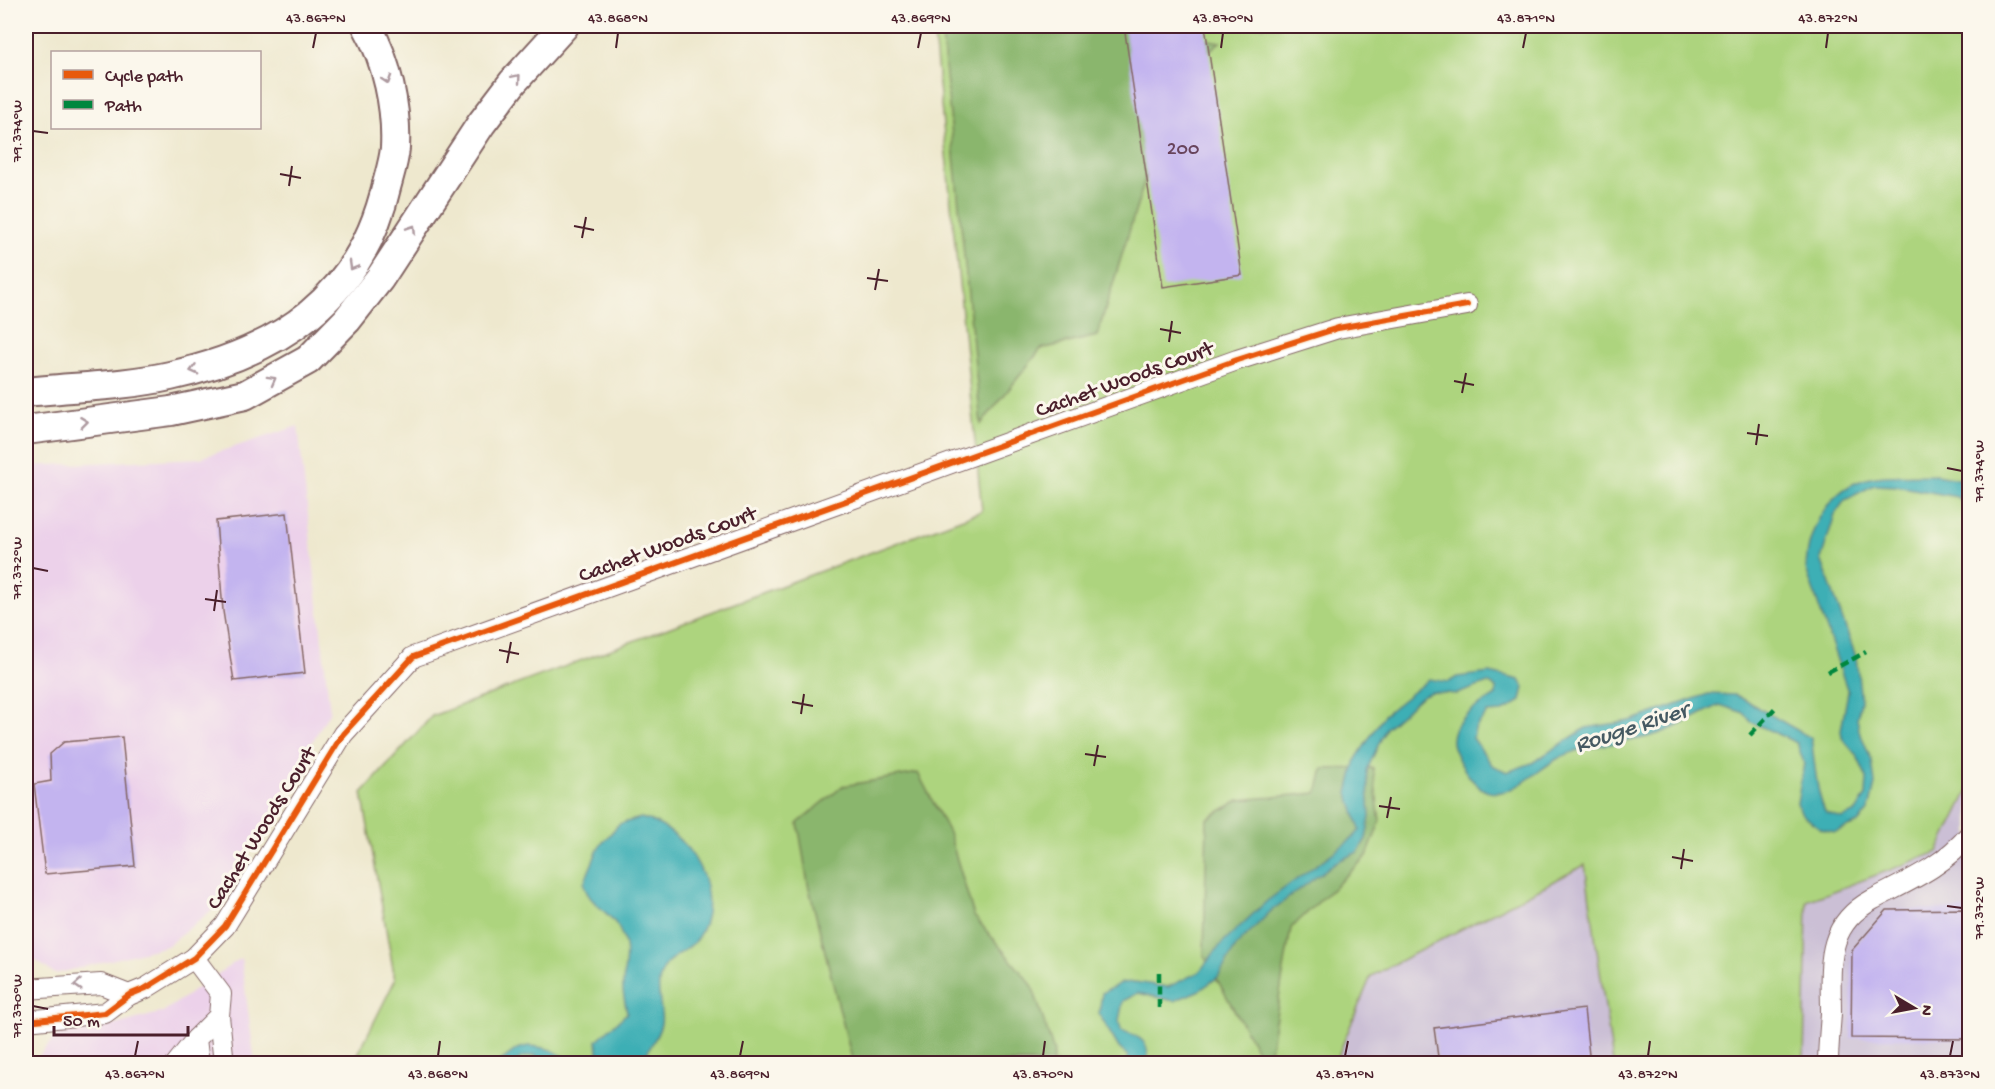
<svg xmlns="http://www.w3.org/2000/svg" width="1995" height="1089" font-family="'Gochi Hand',sans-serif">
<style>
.built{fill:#ecd1ea}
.industrial{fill:#cbbfd5}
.green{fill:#add47e;stroke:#7c7a54;stroke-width:1.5}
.forest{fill:#8ab66d;stroke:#6a6a4c;stroke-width:1.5}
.water{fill:#3dafb5;stroke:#446770;stroke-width:1.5}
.building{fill:#c3b4ef}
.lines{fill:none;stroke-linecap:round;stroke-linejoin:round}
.minor-casing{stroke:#836564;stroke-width:22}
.highway-casing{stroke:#836564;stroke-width:32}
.path{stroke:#836564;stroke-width:3;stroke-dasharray:1.5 4.5;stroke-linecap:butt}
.minor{stroke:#fff;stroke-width:20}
.highway{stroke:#fff;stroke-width:28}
.quiet{stroke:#00873e;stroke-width:4.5;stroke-dasharray:9 4.5;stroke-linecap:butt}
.cycleway-casing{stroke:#fbf7ec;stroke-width:10}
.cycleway{stroke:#e8590c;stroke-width:6}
.oneway{stroke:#ae9aa0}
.ticks{fill:none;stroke:#4a1f2b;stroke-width:2}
.labels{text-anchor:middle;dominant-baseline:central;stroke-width:6;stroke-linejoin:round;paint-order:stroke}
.number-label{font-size:20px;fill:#68445c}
.street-label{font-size:22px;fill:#4a1f2b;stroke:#fbf7ec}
.water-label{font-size:24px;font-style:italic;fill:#455962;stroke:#fbf7ec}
.neatline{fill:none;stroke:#4a1f2b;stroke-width:2}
.ticks-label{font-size:15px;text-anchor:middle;fill:#4a1f2b}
</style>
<rect width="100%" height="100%" fill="#fbf7ec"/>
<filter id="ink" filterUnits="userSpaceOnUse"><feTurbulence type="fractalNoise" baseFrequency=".0167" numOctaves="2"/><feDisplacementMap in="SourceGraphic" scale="12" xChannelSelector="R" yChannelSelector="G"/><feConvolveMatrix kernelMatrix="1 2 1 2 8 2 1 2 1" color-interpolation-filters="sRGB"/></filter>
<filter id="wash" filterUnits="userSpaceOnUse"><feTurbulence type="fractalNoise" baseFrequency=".008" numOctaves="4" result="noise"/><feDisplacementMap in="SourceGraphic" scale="24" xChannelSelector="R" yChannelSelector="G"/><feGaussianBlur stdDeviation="1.35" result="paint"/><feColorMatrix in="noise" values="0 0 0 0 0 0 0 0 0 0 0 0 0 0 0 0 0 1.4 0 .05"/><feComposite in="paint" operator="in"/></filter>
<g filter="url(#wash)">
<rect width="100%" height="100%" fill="#eee8ce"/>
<!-- built -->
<g class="built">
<path d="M298 426 330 711 218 905 167 946 55 974 26 954V466L200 458Z"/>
<path d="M241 958 255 1063 39 1064V1056L58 1033 115 1025 163 1012Z"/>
</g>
<!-- industrial -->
<g class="industrial">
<path d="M1969 789V1063L1804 1064 1807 901 1938 852Z"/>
<path d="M1586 865 1613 1063 1335 1064 1371 976Z"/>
</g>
<!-- green -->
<path class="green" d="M933 26H1969V789L1938 852 1807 901 1804 1063H1613L1585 865 1371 976 1335 1063 353 1064 395 980 362 793 432 716 982 511Z"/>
<!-- forest -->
<g class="forest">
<path d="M941 26H1131L1220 42 1185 71 1152 157 1097 336 1041 349 981 424Z"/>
<path d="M1373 768 1380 822 1367 856 1291 928 1268 1063H1264L1204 956 1207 819 1239 800 1317 793 1323 769Z"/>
<path d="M918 773 949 833 974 916 1032 985 1054 1052 1052 1063H853L808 884 798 823 843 786Z"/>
</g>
<!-- water -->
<g class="water">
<path d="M1936 475 1969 481V509L1957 497 1897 486 1874 485 1845 500 1835 514 1821 559 1856 657 1861 701 1857 718 1859 730 1872 761 1875 784 1869 810 1858 823 1835 832 1821 829 1802 814 1797 803 1804 763 1797 743 1751 722 1744 713 1720 705C1699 714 1677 729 1654 735 1622 745 1587 743 1557 759 1537 770 1514 797 1489 792 1473 788 1458 761 1453 747 1445 723 1480 705 1496 695V688L1488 683 1457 694 1431 692 1422 696 1386 728 1367 770 1370 817 1366 839 1358 852 1336 862 1271 911 1237 945 1218 977 1200 990 1174 1001 1138 993 1123 1001 1119 1020 1121 1030C1140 1037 1151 1041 1147 1063H1128V1056L1119 1048 1099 1014 1102 993 1121 983 1135 982 1168 987 1199 972 1222 943 1267 901 1353 838 1360 830 1348 793 1356 759 1384 715 1429 679 1449 682 1457 677 1490 673 1520 680 1524 687 1521 701 1502 712 1487 713 1475 729 1473 738 1492 765 1507 772 1532 763 1586 728 1630 721 1708 694 1736 695 1811 738C1815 761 1816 795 1826 813L1842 818 1856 812 1866 795 1867 778 1857 756 1842 738 1841 730 1848 692 1806 569C1807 530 1829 486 1871 478 1891 474 1915 476 1936 475Z"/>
<path d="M641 818C690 829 728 895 696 940 687 952 670 955 663 970 653 990 664 1006 661 1024 659 1034 651 1045 647 1053 629 1062 615 1066 598 1052L597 1040 627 1013C626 1004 622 994 623 985 624 962 631 951 618 927 609 911 586 902 584 883L599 847 619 824Z"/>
<path d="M528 1046C542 1047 560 1049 567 1063H540L535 1055 521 1058 514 1063H498L517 1049Z"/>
</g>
<g id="blocks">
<!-- building -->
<g class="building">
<path d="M1124 26H1205L1242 275 1163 287Z"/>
<path d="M287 513 305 673 234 681 223 611 216 521Z"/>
<path d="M122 737 135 866 45 874 34 784 51 781 50 754 64 742Z"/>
<path d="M1970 909V1039L1851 1038 1852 950 1887 910Z"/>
<path d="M1584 1009 1590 1064H1439L1434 1028Z"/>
</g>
</g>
</g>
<g filter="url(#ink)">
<use href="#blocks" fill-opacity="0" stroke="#836564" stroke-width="1.5"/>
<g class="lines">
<!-- minor casing -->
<g class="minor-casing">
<g id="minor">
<path d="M194 958 221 994 219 1016 196 1039 199 1064"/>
<path d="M26 989 101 984 129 995"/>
<path d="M219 1016 224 1064"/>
<path d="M26 1021 105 1013 129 995 146 988 194 958 225 926 343 734 413 657 1237 360 1338 328 1467 305"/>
<path d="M176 1064 196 1039"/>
<path d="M1828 1064C1828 1046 1830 1030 1831 1013 1831 967 1824 926 1872 900 1908 881 1943 867 1970 834"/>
</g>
</g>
<!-- highway casing -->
<g class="highway-casing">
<g id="highway">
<path d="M26 392C72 387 125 386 170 376 280 352 361 298 387 184 390 173 394 160 395 148 397 108 387 61 367 26"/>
<path d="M26 430 171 411 245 395 308 360 347 320 380 278 481 124 513 82 564 26"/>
</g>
</g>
<!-- path -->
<path class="path" d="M50 1057 64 1064"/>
<!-- minor -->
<use href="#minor" class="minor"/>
<!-- highway -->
<use href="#highway" class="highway"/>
<!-- quiet -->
<g class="quiet">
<path d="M1828 672 1866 652"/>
<path d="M1750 735 1777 706"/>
<path d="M1159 1008V972"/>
</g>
<!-- cycleway casing -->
<g class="cycleway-casing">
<path id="cycleway" d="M26 1021 105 1013 129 995 146 988 194 958 225 926 343 734 413 657 1237 360 1338 328 1467 305"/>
</g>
<!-- cycleway -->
<use href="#cycleway" class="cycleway"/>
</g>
<!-- one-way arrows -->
<defs><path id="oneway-chevron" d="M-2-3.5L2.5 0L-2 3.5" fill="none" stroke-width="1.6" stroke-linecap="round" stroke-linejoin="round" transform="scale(1.5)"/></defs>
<g class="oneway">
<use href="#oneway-chevron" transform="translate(517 78) rotate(-49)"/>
<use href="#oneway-chevron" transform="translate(387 80) rotate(72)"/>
<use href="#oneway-chevron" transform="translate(412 229) rotate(-57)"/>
<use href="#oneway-chevron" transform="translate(353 266) rotate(120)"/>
<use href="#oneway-chevron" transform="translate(194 370) rotate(165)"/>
<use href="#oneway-chevron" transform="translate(272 380) rotate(-29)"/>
<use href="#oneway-chevron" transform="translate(84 422) rotate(-7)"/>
<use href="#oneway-chevron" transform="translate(78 985) rotate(176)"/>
</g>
</g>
<!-- ticks -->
<path class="ticks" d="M313 48 316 33M616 48 618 33M918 48 921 33M1221 48 1223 33M1523 48 1526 33M1826 48 1828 33M33 131 48 133M280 174 301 178M289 186 292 166M574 226 594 230M582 238 586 217M867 278 888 281M875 290 879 269M1160 329 1181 333M1169 342 1172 321M1454 381 1474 385M1462 393 1466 373M1747 433 1768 436M1756 445 1759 424M1947 468 1962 471M33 568 48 571M205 599 226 602M214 611 217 590M499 650 519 654M507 663 511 642M792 702 813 706M801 714 804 694M1085 754 1106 757M1094 766 1098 745M1379 806 1400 809M1387 818 1391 797M1672 857 1693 861M1681 869 1684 849M1947 906 1962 908M33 1006 48 1009M135 1056 138 1041M438 1056 440 1041M740 1056 743 1041M1043 1056 1045 1041M1345 1056 1348 1041M1648 1056 1650 1041M1950 1056 1953 1041"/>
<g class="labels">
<!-- number labels -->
<g class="number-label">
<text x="1183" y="150">200</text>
</g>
<!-- street labels -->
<g class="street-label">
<text transform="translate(1125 381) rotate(-20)">Cachet Woods Court</text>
<text transform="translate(668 546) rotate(-20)">Cachet Woods Court</text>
<text transform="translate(263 829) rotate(-58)">Cachet Woods Court</text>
</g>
<!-- water labels -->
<g class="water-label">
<text transform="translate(1632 729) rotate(-18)">Rouge River</text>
</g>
</g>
<!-- margin -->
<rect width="1995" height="1089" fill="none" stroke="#fbf7ec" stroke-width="66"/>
<!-- legend -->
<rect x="51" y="51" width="210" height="78" fill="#fbf7ec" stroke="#b4a19f" stroke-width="1.5"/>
<rect x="63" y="70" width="30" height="9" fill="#e8590c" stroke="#b4a19f" stroke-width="1.5"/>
<text x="105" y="81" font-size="18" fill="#4a1f2b">Cycle path</text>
<rect x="63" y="100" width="30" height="9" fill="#00873e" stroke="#b4a19f" stroke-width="1.5"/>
<text x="105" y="111" font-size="18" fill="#4a1f2b">Path</text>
<!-- north arrow -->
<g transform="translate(1914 1008) rotate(100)" stroke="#fbf7ec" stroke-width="4.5" paint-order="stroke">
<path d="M0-4.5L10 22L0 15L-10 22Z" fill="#4a1f2b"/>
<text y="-9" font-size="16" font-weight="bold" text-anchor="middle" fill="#4a1f2b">N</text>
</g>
<!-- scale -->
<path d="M54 1026v9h134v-9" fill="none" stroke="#4a1f2b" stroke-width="3"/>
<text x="63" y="1026" font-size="18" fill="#4a1f2b" stroke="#fbf7ec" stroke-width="4.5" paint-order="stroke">50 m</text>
<rect x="33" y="33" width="1929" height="1023" class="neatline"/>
<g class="ticks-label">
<text x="316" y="22">43.867°N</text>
<text x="618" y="22">43.868°N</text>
<text x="921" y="22">43.869°N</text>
<text x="1223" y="22">43.870°N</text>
<text x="1526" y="22">43.871°N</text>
<text x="1828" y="22">43.872°N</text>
<text transform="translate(16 131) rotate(-90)" y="5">79.374°W</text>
<text transform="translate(1978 471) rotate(-90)" y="5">79.374°W</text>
<text transform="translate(16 568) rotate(-90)" y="5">79.372°W</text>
<text transform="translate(1978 908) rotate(-90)" y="5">79.372°W</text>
<text transform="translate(16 1006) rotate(-90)" y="5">79.370°W</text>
<text x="135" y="1078">43.867°N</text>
<text x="438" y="1078">43.868°N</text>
<text x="740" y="1078">43.869°N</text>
<text x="1043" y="1078">43.870°N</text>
<text x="1345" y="1078">43.871°N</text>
<text x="1648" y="1078">43.872°N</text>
<text x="1950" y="1078">43.873°N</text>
</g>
</svg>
